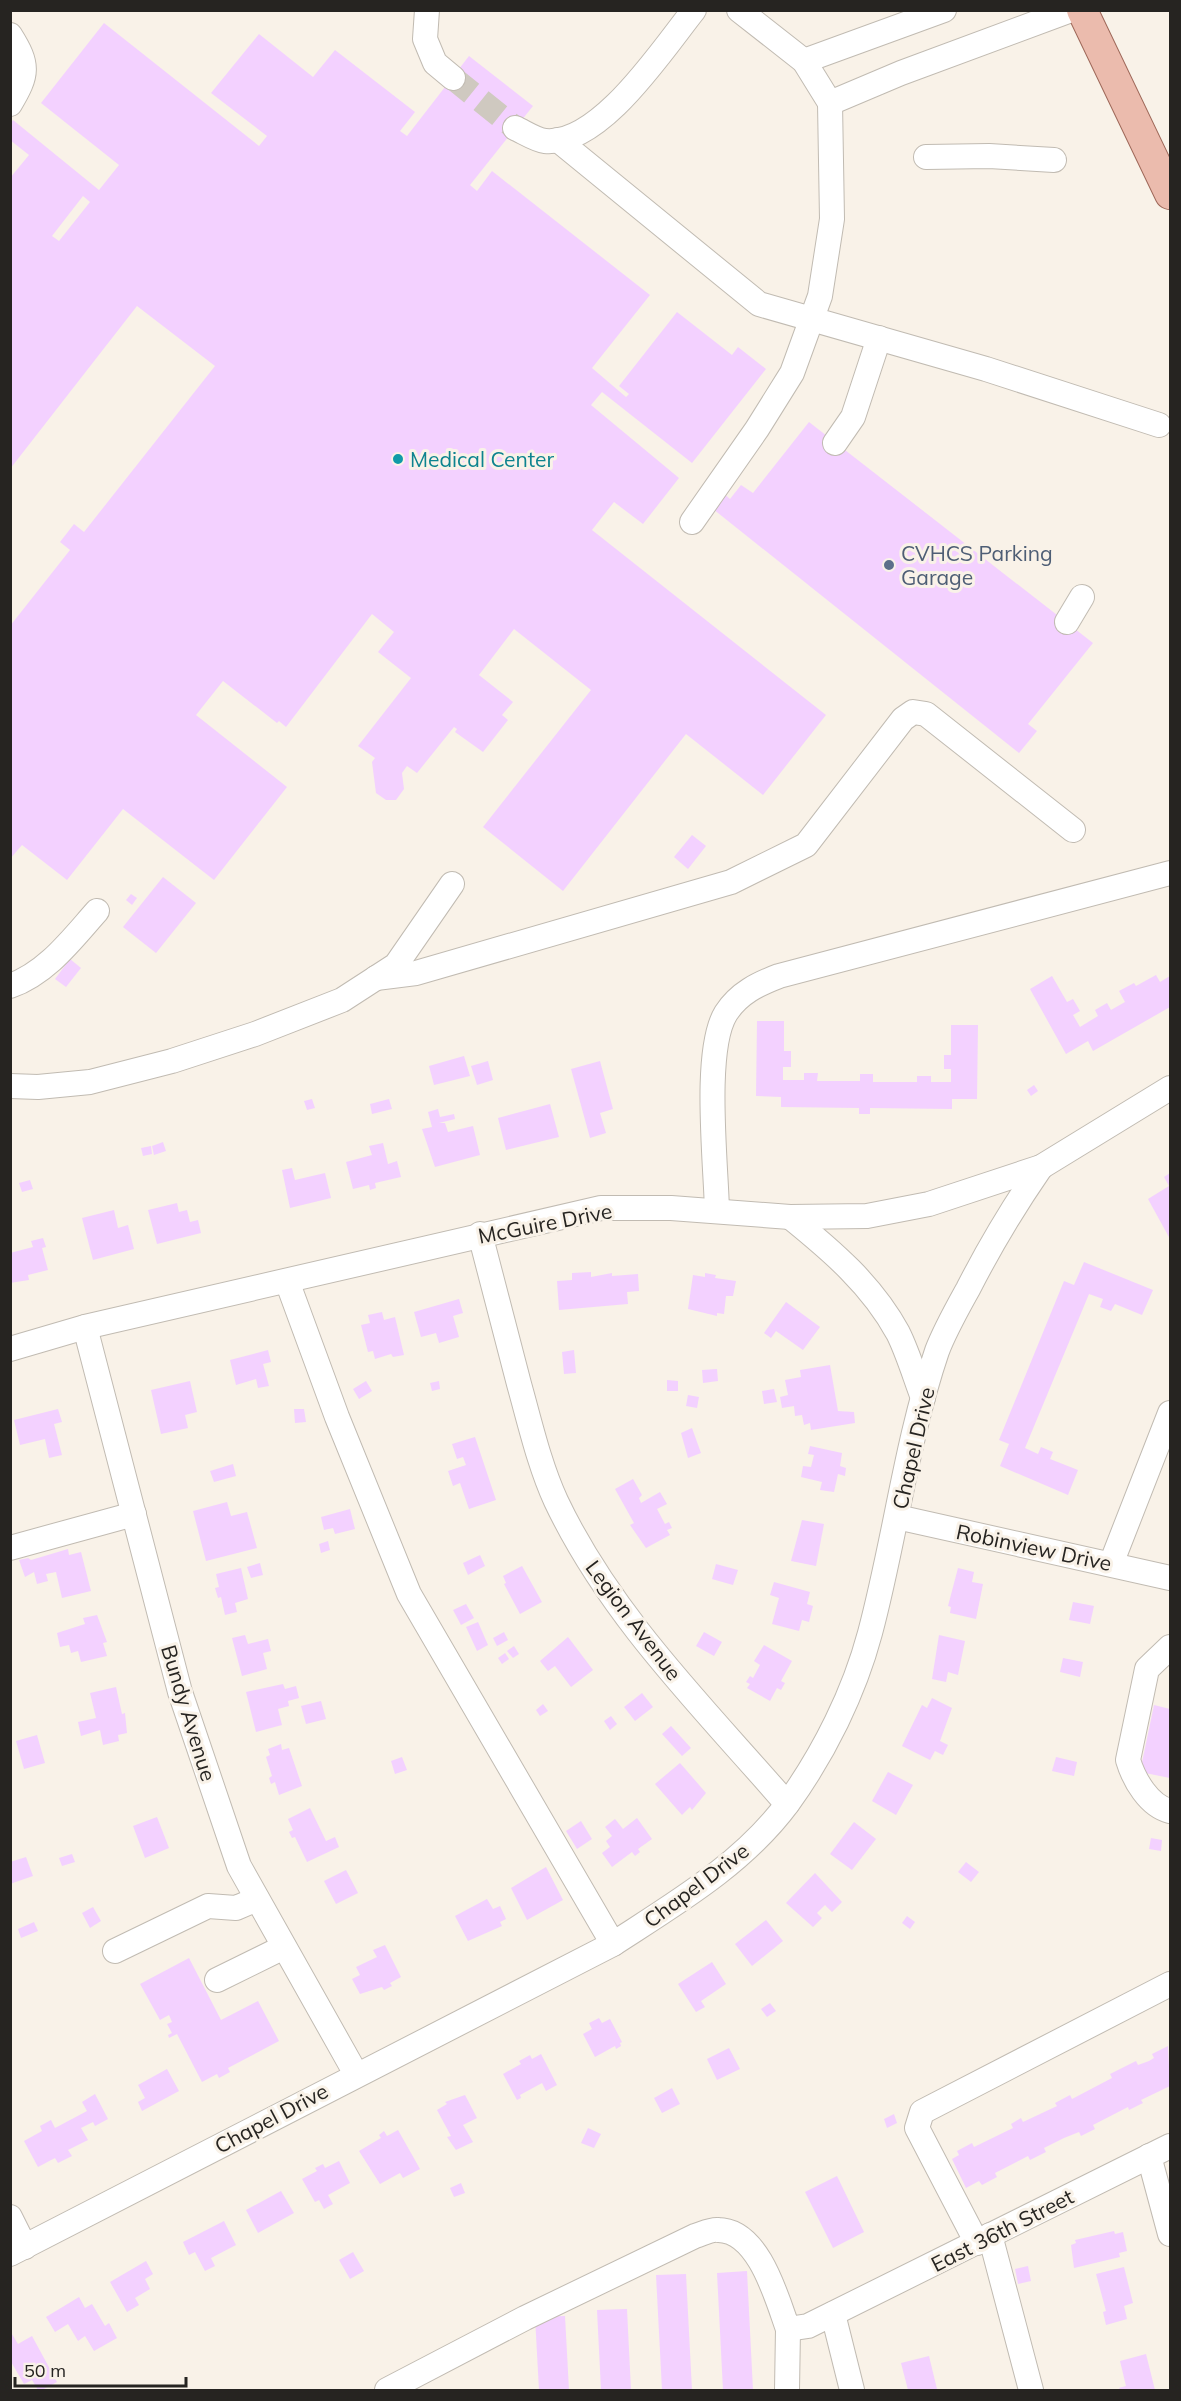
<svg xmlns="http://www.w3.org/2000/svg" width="1181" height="2401" font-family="Mulish,sans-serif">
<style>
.building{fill:#f3d1ff;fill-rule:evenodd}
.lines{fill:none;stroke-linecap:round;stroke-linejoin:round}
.minor-tunnel{stroke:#cfc9c0;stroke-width:24;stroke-dasharray:24 12;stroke-linecap:butt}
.minor-casing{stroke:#c1bbb2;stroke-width:26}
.major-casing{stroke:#9e6859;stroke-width:32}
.minor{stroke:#fff;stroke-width:24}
.major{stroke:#ebbbad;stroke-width:30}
.culture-dot{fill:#0f9aa8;stroke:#f9f2e8;stroke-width:2}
.service-dot{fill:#5c6f8a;stroke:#f9f2e8;stroke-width:2}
.labels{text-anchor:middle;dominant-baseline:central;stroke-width:6;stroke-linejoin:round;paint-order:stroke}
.culture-label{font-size:21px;fill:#0d838f;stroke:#f9f2e8;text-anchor:start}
.service-label{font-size:21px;fill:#4e5e75;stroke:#f9f2e8;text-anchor:start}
.street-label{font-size:21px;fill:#262421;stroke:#f9f2e8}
</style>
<rect width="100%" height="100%" fill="#f9f2e8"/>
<!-- building -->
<g class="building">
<path d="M104 23 259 146 267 136 211 93 259 34 313 77 335 50 415 112 400 131 407 136 469 56 533 106 470 185 477 191 492 171 650 295 592 368 626 397 629 394 619 386 677 312 732 355 738 347 766 369 692 463 602 392 591 405 679 478 643 524 614 502 592 530 826 715 763 795 686 734 563 891 483 827 591 690 514 629 479 675 513 702 502 715 508 720 483 752 455 732 457 729 454 727 417 773 407 766 402 773 404 789 396 800H386L376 793 372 762 375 758 358 746 411 678 378 652 394 632 372 614 286 727 279 721 277 723 223 681 196 715 287 787 214 880 123 809 67 880 22 845 10 859V626L70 550 60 542 74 524 84 532 215 366 137 306 10 469V178L29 155 10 140V124L13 120 99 190 119 165 41 103ZM83 196 90 202 59 241 52 236Z"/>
<path d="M809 422 1093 643 1028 724 1037 731 1019 753 713 509 721 491 730 499 741 485 753 493Z"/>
<path d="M692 835 706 846 688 869 674 857Z"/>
<path d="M163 877 196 903 156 953 123 927Z"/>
<path d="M131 894 137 898 132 905 126 900Z"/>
<path d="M70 959 81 968 66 987 55 979Z"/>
<path d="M1156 975 1160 982 1170 976V1007L1093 1051 1088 1041 1066 1054 1030 989 1052 976 1067 1002 1073 999 1080 1011 1073 1015 1080 1027 1098 1016 1095 1010 1107 1003 1111 1010 1125 1002 1119 991 1134 983 1136 986Z"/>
<path d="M757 1021H784V1051H791V1067H783V1080H804V1073H818L817 1081H860V1074H873V1082H917V1076H931V1082H951V1069H944V1055H951V1025H978L977 1099H952V1109L870 1108V1114H859V1108L781 1107V1097L756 1096Z"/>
<path d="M464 1056 470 1076 434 1085 429 1066Z"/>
<path d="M488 1061 493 1080 477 1085 471 1066Z"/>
<path d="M600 1061 613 1109 600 1113 606 1133 590 1138 571 1069Z"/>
<path d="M1034 1085 1038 1091 1031 1096 1027 1090Z"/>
<path d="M312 1099 315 1108 307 1110 304 1101Z"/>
<path d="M389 1099 392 1109 372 1114 370 1104Z"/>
<path d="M550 1104 559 1137 506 1150 498 1118Z"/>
<path d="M438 1109 440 1117 454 1114 455 1119 439 1123H445L448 1132 473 1126 480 1155 435 1167 422 1129 432 1127 428 1112Z"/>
<path d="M163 1142 166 1151 154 1155 152 1146Z"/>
<path d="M383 1143 388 1164 397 1161 401 1177 375 1183 376 1188 370 1190 369 1185 353 1189 346 1162 372 1155 369 1146Z"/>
<path d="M151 1146 152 1154 143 1156 141 1148Z"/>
<path d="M292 1168 295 1180 325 1173 331 1198 290 1208 282 1170Z"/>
<path d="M1170 1173V1239L1148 1199 1169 1186 1164 1177Z"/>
<path d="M30 1180 33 1189 22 1192 19 1183Z"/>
<path d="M177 1203 179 1212 187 1210 190 1222 198 1220 201 1233 157 1244 148 1210Z"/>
<path d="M114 1210 118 1228 128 1225 134 1249 93 1260 82 1218Z"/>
<path d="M43 1238 46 1247 42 1248 48 1270 28 1275 29 1280 10 1283V1253L33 1247 31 1241Z"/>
<path d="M1084 1262 1153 1290 1142 1315 1115 1304 1111 1311 1100 1307 1103 1299 1089 1294 1025 1448 1038 1454 1041 1447 1053 1452 1050 1459 1078 1470 1068 1495 1000 1466 1009 1444 999 1440 1064 1281 1074 1285Z"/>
<path d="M591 1272V1277L612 1273V1276L638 1274 639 1291 627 1292 628 1304 559 1310 557 1281 572 1280V1273Z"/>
<path d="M705 1273 716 1275 715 1278 736 1281 733 1296H726L724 1314 717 1313V1316L688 1309 693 1275 705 1277Z"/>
<path d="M459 1299 463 1313 453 1316 459 1337 439 1343 436 1333 421 1337 414 1312Z"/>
<path d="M786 1302 820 1327 803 1350 776 1331 771 1338 764 1333Z"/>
<path d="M382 1312 384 1320 395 1317 404 1355 393 1357 391 1354 375 1359 373 1351 368 1352 361 1325 370 1323 368 1315Z"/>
<path d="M268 1350 271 1362 263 1364 269 1386 258 1388 256 1379 236 1385 230 1360Z"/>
<path d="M574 1350 576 1373 564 1374 562 1352Z"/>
<path d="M830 1365 838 1411 854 1412 855 1423 811 1430 810 1423 804 1425 802 1415 795 1416 794 1406 782 1408 780 1397 788 1395 785 1380 801 1377 800 1370Z"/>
<path d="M717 1369 718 1381 703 1383 702 1370Z"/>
<path d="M667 1380 678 1381V1391H667Z"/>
<path d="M190 1381 197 1412 185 1415 188 1428 161 1434 151 1390Z"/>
<path d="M366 1381 372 1391 359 1399 353 1389Z"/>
<path d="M439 1381 440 1389 432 1391 430 1383Z"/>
<path d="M774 1389 777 1402 764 1404 762 1391Z"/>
<path d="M688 1395 699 1397 697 1408 686 1406Z"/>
<path d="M58 1409 62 1422 54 1424 62 1455 49 1458 45 1439 20 1445 14 1420Z"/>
<path d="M294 1409H304L306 1422 295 1423Z"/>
<path d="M692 1428 701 1453 688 1458 681 1433Z"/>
<path d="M475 1437 496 1500 469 1509 460 1483 453 1486 448 1471 466 1465 463 1457 457 1459 452 1444Z"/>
<path d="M810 1446 842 1453 840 1466 846 1468 845 1476 838 1474 834 1492 820 1490 822 1482 801 1477 803 1466 811 1467 814 1455 808 1454Z"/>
<path d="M233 1464 236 1476 214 1482 210 1471Z"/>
<path d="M633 1479 642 1495 639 1498 641 1503 660 1492 667 1504 657 1509 665 1524 669 1522 672 1528 667 1530 670 1535 646 1548 630 1525 634 1523 615 1489Z"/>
<path d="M227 1502 231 1516 247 1512 257 1548 206 1561 193 1511Z"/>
<path d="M350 1509 355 1529 335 1534 333 1528 324 1530 321 1517Z"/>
<path d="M802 1520 824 1524 816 1566 791 1561Z"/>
<path d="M328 1541 330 1550 321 1553 319 1544Z"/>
<path d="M68 1549 69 1555 81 1552 91 1591 62 1598 56 1572 46 1574 48 1581 37 1584 34 1572 25 1577 19 1560 28 1558 31 1560Z"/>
<path d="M480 1555 485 1566 468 1575 463 1563Z"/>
<path d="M260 1563 263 1575 251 1578 247 1567Z"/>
<path d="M716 1564 738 1570 733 1585 712 1579Z"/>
<path d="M522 1566 542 1602 520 1614 504 1584 506 1583 503 1576Z"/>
<path d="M241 1568 248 1599 235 1603 237 1612 225 1615 221 1597 218 1598 215 1588 219 1587 216 1574Z"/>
<path d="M958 1568 974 1572 972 1582 983 1584 976 1619 950 1613 951 1607 948 1606Z"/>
<path d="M774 1582 810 1592 807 1604 813 1606 809 1622 802 1620 799 1631 772 1624 779 1598 770 1595Z"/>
<path d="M1073 1602 1094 1606 1090 1624 1069 1620Z"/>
<path d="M466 1604 474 1618 461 1625 453 1610Z"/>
<path d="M97 1615 107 1642 103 1643 107 1656 81 1662 78 1651 71 1653 69 1645 60 1647 57 1633 85 1624 83 1618Z"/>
<path d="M478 1622 488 1645 477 1651 466 1627Z"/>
<path d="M504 1632 508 1640 497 1646 493 1638Z"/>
<path d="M704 1632 722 1642 714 1656 696 1646Z"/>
<path d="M245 1635 248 1644 268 1639 271 1651 263 1653 267 1669 242 1676 232 1638Z"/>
<path d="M939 1635 965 1641 958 1675 948 1672 946 1682 932 1679Z"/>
<path d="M568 1637 593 1670 571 1687 555 1666 548 1671 540 1661Z"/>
<path d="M764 1645 792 1661 781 1681 785 1683 781 1690 777 1688 770 1701 747 1688 750 1684 746 1682 750 1676 753 1678 760 1665 754 1661Z"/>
<path d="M514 1646 519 1654 513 1658 507 1651Z"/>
<path d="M505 1653 509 1659 502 1664 498 1658Z"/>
<path d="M1063 1658 1083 1662 1080 1677 1060 1672Z"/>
<path d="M283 1684 285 1689 296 1686 299 1698 288 1701 289 1706 278 1709 282 1725 256 1732 246 1692Z"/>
<path d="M116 1687 122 1714 125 1713 127 1733 118 1735 119 1741 103 1745 100 1730 81 1736 78 1722 96 1718 90 1693Z"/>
<path d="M642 1693 653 1707 635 1721 624 1707Z"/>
<path d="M932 1698 952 1708 940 1741 948 1745 943 1755 935 1751 930 1760 902 1746 922 1705 927 1708Z"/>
<path d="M321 1701 326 1719 306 1724 301 1706Z"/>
<path d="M543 1704 548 1711 540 1716 536 1710Z"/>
<path d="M1154 1705 1170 1709V1778L1140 1772Z"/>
<path d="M611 1716 617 1724 610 1730 604 1721Z"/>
<path d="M671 1726 691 1748 682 1756 662 1734Z"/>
<path d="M37 1735 45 1763 24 1769 16 1741Z"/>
<path d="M281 1744 282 1750 289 1748 302 1786 279 1795 275 1782 271 1784 269 1778 272 1776 266 1757 270 1755 268 1749Z"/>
<path d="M402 1757 407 1770 395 1774 391 1761Z"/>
<path d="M1056 1757 1077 1762 1074 1776 1052 1771Z"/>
<path d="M680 1763 706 1793 692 1810 690 1807 682 1815 655 1784Z"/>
<path d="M888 1772 913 1785 896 1815 872 1801Z"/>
<path d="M310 1808 326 1841 335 1837 339 1847 307 1862 295 1837 292 1838 289 1832 293 1830 288 1819Z"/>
<path d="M157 1817 169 1848 145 1858 133 1826Z"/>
<path d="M637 1818 652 1839 638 1849 640 1852 635 1856 632 1852 612 1867 602 1853 610 1847 606 1841 612 1836 605 1827 615 1819 623 1829Z"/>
<path d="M581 1821 592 1839 577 1849 566 1831Z"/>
<path d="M854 1822 876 1839 852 1870 830 1854Z"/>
<path d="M1151 1838 1162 1840 1161 1851 1149 1849Z"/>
<path d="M72 1854 75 1862 62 1866 59 1858Z"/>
<path d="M26 1857 33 1876 10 1884V1862Z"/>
<path d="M966 1862 979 1872 971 1882 958 1872Z"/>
<path d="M546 1867 563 1900 527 1920 511 1888Z"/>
<path d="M346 1870 358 1893 336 1904 324 1881Z"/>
<path d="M815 1873 842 1902 832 1912 825 1905 817 1913 822 1918 813 1927 786 1903Z"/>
<path d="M487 1899 493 1909 500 1906 506 1919 500 1922 502 1926 468 1941 455 1916Z"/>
<path d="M93 1907 101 1921 90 1928 82 1913Z"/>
<path d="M907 1916 915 1922 910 1929 902 1923Z"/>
<path d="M766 1920 783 1941 752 1966 735 1944Z"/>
<path d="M34 1922 38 1931 21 1938 18 1929Z"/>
<path d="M385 1945 401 1977 390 1983 392 1986 384 1990 382 1987 360 1994 352 1979 360 1975 356 1967 377 1957 373 1950Z"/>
<path d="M189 1958 221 2020 258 2001 279 2041 228 2068 230 2072 219 2078 217 2074 202 2082 177 2034 169 2038 168 2035 172 2033 167 2024 172 2022 169 2015 160 2020 140 1984Z"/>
<path d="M712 1962 726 1984 701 2001 705 2007 696 2012 678 1984Z"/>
<path d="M770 2003 776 2011 767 2017 761 2009Z"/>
<path d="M599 2018 602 2023 610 2019 622 2042 620 2043 621 2046 616 2049 615 2046 595 2057 583 2034 592 2029 589 2023Z"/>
<path d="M1168 2046 1170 2086 1141 2100 1143 2103 1129 2110 1128 2107 1093 2125 1095 2129 1081 2136 1079 2132 1064 2138 1044 2148 1046 2152 1030 2160 1028 2156 995 2173 997 2177 982 2185 979 2181 966 2188 952 2159 959 2155 957 2151 972 2143 974 2147 1013 2128 1011 2124 1021 2118 1023 2122 1057 2106 1055 2103 1070 2095 1072 2099 1112 2078 1110 2074 1136 2061 1138 2065 1149 2061 1154 2058 1152 2054Z"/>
<path d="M729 2048 740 2069 717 2080 707 2059Z"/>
<path d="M541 2054 557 2085 546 2091 542 2083 520 2095 521 2098 517 2100 503 2074 521 2064 519 2061 530 2055 532 2059Z"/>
<path d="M167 2069 179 2091 142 2111 138 2102 145 2098 138 2085Z"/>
<path d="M672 2088 680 2104 662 2113 654 2098Z"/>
<path d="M95 2094 108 2119 95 2126 93 2122 81 2128 88 2140 68 2150 72 2156 58 2163 55 2158 38 2167 24 2141 42 2131 40 2126 51 2120 55 2128 87 2111 82 2102Z"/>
<path d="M465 2095 477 2118 463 2125 473 2142 456 2150 447 2137 451 2136 437 2110 447 2104 445 2102Z"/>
<path d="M894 2114 897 2123 887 2128 884 2119Z"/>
<path d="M588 2128 601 2134 594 2148 581 2143Z"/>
<path d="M398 2130 420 2169 403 2178 400 2173 380 2184 359 2151 381 2138 379 2135 384 2131 387 2136Z"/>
<path d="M339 2161 350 2183 328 2195 333 2204 324 2209 319 2200 315 2202 302 2179 317 2171 315 2168 323 2164 325 2168Z"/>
<path d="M837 2176 864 2232 833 2248 805 2192Z"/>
<path d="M461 2183 465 2193 454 2197 450 2188Z"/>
<path d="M281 2191 294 2213 258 2233 246 2210Z"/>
<path d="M224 2221 236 2245 211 2258 215 2266 205 2271 195 2252 189 2255 183 2242Z"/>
<path d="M1114 2231 1115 2234 1123 2232 1127 2251 1119 2253 1120 2257 1074 2268 1071 2245 1076 2243 1075 2240Z"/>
<path d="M353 2252 364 2271 350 2279 339 2260Z"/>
<path d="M146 2261 153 2274 145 2279 150 2289 135 2298 139 2305 127 2312 110 2282Z"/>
<path d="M1028 2266 1031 2281 1018 2284 1015 2269Z"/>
<path d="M1124 2267 1133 2303 1124 2306 1127 2319 1106 2325 1103 2312 1106 2311 1096 2274Z"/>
<path d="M747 2271 753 2390H723L717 2273Z"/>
<path d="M686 2274 692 2390H662L656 2275Z"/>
<path d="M79 2297 85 2308 92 2304 105 2326 109 2323 117 2338 94 2351 85 2336 78 2341 68 2324 55 2332 46 2317Z"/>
<path d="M627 2309 631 2390H601L597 2310Z"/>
<path d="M565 2316 569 2390H539L535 2317Z"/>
<path d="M10 2331 18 2344 32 2336 57 2382 42 2390H38L32 2380 24 2384 10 2360Z"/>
<path d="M1146 2354 1155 2390H1120L1119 2388 1126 2386 1120 2361Z"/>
<path d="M929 2356 937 2389 908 2390 901 2363Z"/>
</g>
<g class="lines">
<!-- minor-tunnel -->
<path class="minor-tunnel" d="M453 78 515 128"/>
<!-- minor casing -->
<g class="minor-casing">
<g id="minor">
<path d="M427 10 425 39 435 63 453 78"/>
<path d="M10 35C29 65 28 74 10 104"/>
<path d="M804 61 944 10"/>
<path d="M830 103 901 73 1071 10"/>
<path d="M515 128C524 132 536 140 545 141 600 146 662 50 694 10"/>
<path d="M558 140 759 304 986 369 1159 425"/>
<path d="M926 157 989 156 1054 160"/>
<path d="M835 443 853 417 879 338"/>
<path d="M692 522 757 429 792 373 820 296 832 219 830 103 804 61 739 10"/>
<path d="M1067 622 1082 597"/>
<path d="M376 978 416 973 731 882 806 845 903 719 913 712 926 714 1073 830"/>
<path d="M10 986C47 973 72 939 97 911"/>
<path d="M10 1086 38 1087 90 1082 172 1061 255 1034 342 1000 396 965 452 884"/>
<path d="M717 1211C716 1164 703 1050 726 1013 739 993 758 984 779 976L1170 873"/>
<path d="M790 1217C832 1251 872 1285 898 1333 908 1353 915 1377 923 1398"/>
<path d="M480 1234C493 1284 506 1334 519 1384 530 1423 539 1464 556 1501 611 1617 704 1708 787 1804"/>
<path d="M287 1281 337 1417 409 1594 613 1944"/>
<path d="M85 1327 180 1692 239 1866 356 2074"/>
<path d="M10 1349 85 1327 601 1208H671L790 1217 867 1216 929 1204 1041 1167 1170 1088"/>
<path d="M897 1517 1170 1578"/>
<path d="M10 1548 134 1514"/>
<path d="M1111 1564 1170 1413"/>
<path d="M1170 1647 1147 1669 1128 1760C1134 1780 1149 1806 1170 1811"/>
<path d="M115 1951 208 1906 236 1908 257 1899"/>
<path d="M217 1980 284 1947"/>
<path d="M1149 2156 1170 2234"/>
<path d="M10 2217 25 2247"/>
<path d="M990 2235 1031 2390"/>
<path d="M977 2243 917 2128 922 2112 1170 1984"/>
<path d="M10 2254 613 1944C676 1903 743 1864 788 1803 824 1753 854 1693 870 1633 895 1540 906 1442 937 1351 945 1330 957 1309 968 1289 990 1246 1014 1206 1041 1167"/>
<path d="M833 2314 852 2390"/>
<path d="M387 2390 525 2318 695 2236C702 2234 711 2229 718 2230 759 2230 777 2299 788 2329L808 2326 1170 2146"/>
<path d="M787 2390 788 2329"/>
</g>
</g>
<!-- major casing -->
<g class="major-casing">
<path id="major" d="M1082 10 1170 194"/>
</g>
<!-- minor -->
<use href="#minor" class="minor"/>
<!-- major -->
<use href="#major" class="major"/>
</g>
<!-- markers -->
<circle class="culture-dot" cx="398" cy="459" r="6"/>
<circle class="service-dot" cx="889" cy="565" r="6"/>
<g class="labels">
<!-- culture labels -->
<g class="culture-label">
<text x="410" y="459">Medical Center</text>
</g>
<!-- service labels -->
<g class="service-label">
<text x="901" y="553">CVHCS Parking<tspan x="901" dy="24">Garage</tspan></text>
</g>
<!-- street labels -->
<g class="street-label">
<text transform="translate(545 1223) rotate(-11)">McGuire Drive</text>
<text transform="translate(913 1448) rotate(-77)">Chapel Drive</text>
<text transform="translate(1034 1547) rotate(12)">Robinview Drive</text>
<text transform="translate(634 1620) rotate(53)">Legion Avenue</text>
<text transform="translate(189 1713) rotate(73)">Bundy Avenue</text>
<text transform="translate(696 1885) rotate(-37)">Chapel Drive</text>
<text transform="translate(271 2118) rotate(-28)">Chapel Drive</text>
<text transform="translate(1002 2230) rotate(-27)">East 36th Street</text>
</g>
</g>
<!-- border -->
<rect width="1181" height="2401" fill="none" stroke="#262421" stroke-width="24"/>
<!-- scale -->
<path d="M15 2377v9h171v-9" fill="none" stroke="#262421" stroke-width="3"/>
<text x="24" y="2377" font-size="18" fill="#262421" stroke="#f9f2e8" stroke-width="4.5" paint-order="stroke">50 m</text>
</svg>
